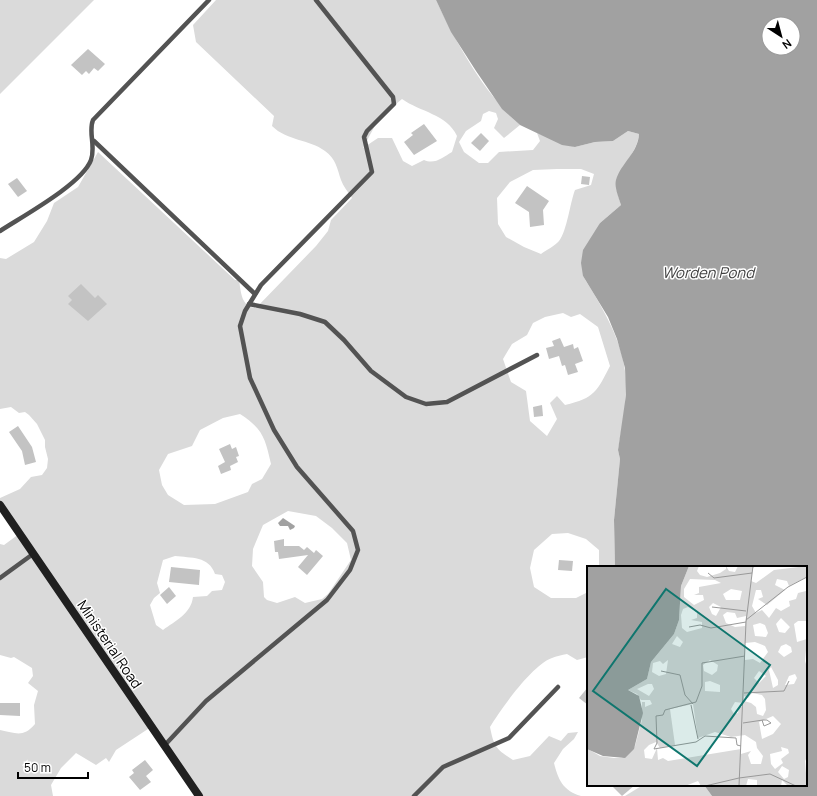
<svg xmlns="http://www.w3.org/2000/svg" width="817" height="796" font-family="Manrope,sans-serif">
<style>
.green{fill:#dadada;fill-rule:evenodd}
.water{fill:#a1a1a1;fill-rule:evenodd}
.building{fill:#c3c3c3}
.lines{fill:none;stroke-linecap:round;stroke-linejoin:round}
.service{stroke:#535353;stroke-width:4.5}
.secondary{stroke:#202020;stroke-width:8}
.labels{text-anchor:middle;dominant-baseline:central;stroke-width:3;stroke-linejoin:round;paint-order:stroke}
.street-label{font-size:14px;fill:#000;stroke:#fff}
.water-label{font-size:15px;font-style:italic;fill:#424242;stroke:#fff}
.inset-road{fill:none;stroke:#999;stroke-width:1}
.view{fill:#0f766e;fill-opacity:0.15;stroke:#0f766e;stroke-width:2}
.inset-edge{fill:none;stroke:#000;stroke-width:2}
</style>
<rect width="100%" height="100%" fill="#fff"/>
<!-- green -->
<g class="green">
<path d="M0 0H94L0 94Z"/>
<path d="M216 0H436C457 44 483 92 520 125L504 138 494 128 498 119 496 113 489 111 483 114 481 121 466 131 459 142 464 152 479 163H488L499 152 533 150 540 141 537 133 575 147 595 142 613 141 628 131 639 134C638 153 616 171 616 186 617 192 619 199 621 205L600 223 583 276C605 312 629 350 626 395 625 413 621 432 618 450L620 459 614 520 615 567H599V550L586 539 568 533 552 534 534 550 530 568 534 587 551 598H576L588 592V657L577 660 567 654C562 655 556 656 552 658 532 665 501 709 490 727 494 747 496 749 513 760L530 756 549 736 561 741 568 733 578 732 574 739 563 749 554 763C558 779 563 791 581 796H199L151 727 116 750 109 762 106 758 96 765 76 753 61 768 51 785 53 796H0V730C16 733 23 738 35 724L34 705 38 691 28 683 33 676 32 668 14 657 11 658 0 655V544L4 545 19 534 3 510 0 512V498L20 489 31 477 42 475 47 468 48 459 45 447V440L37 424 29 415 25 412 19 413 11 407 0 409V258L6 259 34 242 47 221 54 203 78 187 98 152 235 280H239C241 292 241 307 256 308L316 246 328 231 331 220 352 198C348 192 343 186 341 180 337 168 336 159 325 151 309 139 287 141 272 126L274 116 196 42 193 25ZM402 99C420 112 447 114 457 136L452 152C443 157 435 165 424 160L412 166 403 161 392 138H378L363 148 379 118ZM557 169H581L594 174 591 185 575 190C570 203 567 231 559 241 555 246 546 250 541 254L524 247 506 237 498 224 497 198 510 182 533 170ZM563 313 571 317 580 314 598 327 610 366C597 391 595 398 565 405L557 396 550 403 557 419 547 436 530 421 526 391 511 382 503 359 512 344 527 335 533 323 545 317ZM240 414C263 429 265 438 271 464L262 479 252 484 248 492 215 504 184 505 168 495 162 485 159 470 168 454 192 446 200 430 223 418ZM288 511 316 516 332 528 347 543 351 560 328 594 322 599 305 603 295 597 277 603 267 600 264 597 263 582 252 566 253 549 263 525ZM175 556C191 558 209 556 215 574L222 575 225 582 222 590 212 591 207 596 193 597C191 614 175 621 163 630L156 625 150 605 154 598 160 593 157 583 163 560Z"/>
<path d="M643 785H704L712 796H625Z"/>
</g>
<!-- water -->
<g class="water">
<path d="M436 0H817V796H712L704 785H806V567H615L614 520 620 459 618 450 626 395 625 368 617 339 608 317 583 276 581 263 583 250 600 223 621 205C619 198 614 187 616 180 621 163 638 153 639 134L628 131 613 141 595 142 575 147 562 145 520 125 502 109 476 71 451 32ZM769 24H793V48H769Z"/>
<path d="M283 518 295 526 294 528 290 530 288 526H280L278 523Z"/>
</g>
<!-- building -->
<g class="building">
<path d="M88 49 105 64 98 71 94 68 89 74 86 71 82 75 71 65Z"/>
<path d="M424 124 437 141 414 155 404 142 413 135 411 133Z"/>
<path d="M481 133 489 141 480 151 471 143Z"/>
<path d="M582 176 590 177 589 185 581 184Z"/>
<path d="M17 178 27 191 18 197 8 184Z"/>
<path d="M527 186 549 201 543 210 544 225 530 227 529 212 515 203Z"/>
<path d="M81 284 95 298 98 295 107 304 88 321 68 304 72 300 68 296Z"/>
<path d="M560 338 564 347 573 344 574 349 578 347 583 361 575 364 578 372 568 375 565 365 562 366 559 356 549 359 546 348 554 346 552 341Z"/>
<path d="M542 405 543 416 534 417 533 407Z"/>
<path d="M18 426 32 447 36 462 25 465 22 451 9 432Z"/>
<path d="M230 444 232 449 236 447 239 456 236 457 238 462 230 466 231 470 221 474 218 466 225 462 219 449Z"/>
<path d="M284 539V546H299L304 550 307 547 314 553 316 550 323 556 307 575 298 567 308 555 279 559 278 552H275L274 541Z"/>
<path d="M559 560 573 561 572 571 558 570Z"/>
<path d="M171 567 200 570 199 585 169 582Z"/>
<path d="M169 587 176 596 167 604 160 595Z"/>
<path d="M588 687V705L579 698Z"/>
<path d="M0 703H20V716L0 715Z"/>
<path d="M145 760 153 770 146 776 151 782 140 790 129 777 134 773 132 770Z"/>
<path d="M611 785H635L622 796Z"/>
</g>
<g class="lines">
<!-- service -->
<g class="service">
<path d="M94 141 255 294"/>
<path d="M0 231C23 216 82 184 91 160 96 146 88 132 93 120L209 0"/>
<path d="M249 304 300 314 325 322 344 340 371 371 406 397 426 404 447 402 537 355"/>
<path d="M0 578 33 554"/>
<path d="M164 746 206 701 327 600 350 570 358 550 353 531 297 467 274 430 250 378 240 326 245 311 261 285 372 172 364 137 367 131 394 104 393 97 316 0"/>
<path d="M414 796 443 767 509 738 558 687"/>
</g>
<!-- secondary -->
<path class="secondary" d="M0 505 199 796"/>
</g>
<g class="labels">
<!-- street labels -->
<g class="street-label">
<text transform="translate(110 644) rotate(56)">Ministerial Road</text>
</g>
<!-- water labels -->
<g class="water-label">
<text x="708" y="272">Worden Pond</text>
</g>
</g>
<!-- overview -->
<g transform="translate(587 566)">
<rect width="220" height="220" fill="#fff"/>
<path d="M102 0H112L110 5 113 9 120 11 133 7 139 3V0L142 5 148 6 151 0H169L166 2 164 15 169 17 187 4 220 0V11L202 20 200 15 190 13 188 19 198 24 180 39 171 33 176 31 174 24H169L165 40 169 47 175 44 182 52 189 42 194 45 203 40 202 35 209 33 211 27 219 25 220 19V55H211L207 58 210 76 220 73 218 95 220 101V191L218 195 220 220H201L195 214 194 220H170V214L161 213 159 220H114L111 215 98 220H0L1 183 13 190 27 192H35L48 180 55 154V136H58V141L65 138 63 134H54L50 128 41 124 60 113 64 96 87 68 92 54 94 20ZM103 13 128 14 134 17 112 21V27L107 29H116L117 34 107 39 97 31V23ZM144 23 155 25 153 34H139L136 28ZM126 37 134 41 129 50 125 48 122 41ZM101 41 110 46V52L104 54 115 56V62L100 66 95 62 94 49 96 43ZM140 46 148 47 150 52 159 50 158 60 148 61 139 57 136 49ZM194 52 203 61 198 67 192 66 189 58ZM173 57 178 59 181 67 179 71 168 70 166 59ZM90 70 96 76 93 81 85 78ZM168 76 178 80 181 86 173 97 166 93 158 94V77ZM199 78 204 81 205 86 197 91 191 86 194 80ZM81 94 79 108 72 110 65 106 66 97 73 95 76 98ZM123 94 131 99 130 105 125 109 117 105 116 99ZM184 101 191 114V119L186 122 182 104ZM172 105 179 110 172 117 167 112ZM208 108 210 112 207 118 198 119 202 110ZM123 115 133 119V126L118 125V116ZM61 118H65L67 123 62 130 50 123ZM165 127 175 129 178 133 179 144 176 150 170 148 169 141 164 137 157 135V130L161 132ZM148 136 156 137V141H152L151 147 147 148 144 143ZM106 138 111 172 128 166 144 171 158 169 169 176 170 182 176 190 174 198H164L161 189 164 185 154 188V183L81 195 76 192 71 194 70 182 65 193 58 192 57 184 62 179 69 176 73 182 88 179 83 143ZM186 150 194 158 186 168 175 173 172 156ZM194 181 201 183 202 187 194 193 196 197 188 203 184 198 183 188 195 185ZM195 200 202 204 201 211 197 213 191 206Z" fill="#dadada" fill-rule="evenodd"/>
<path d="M0 0H102L94 20 92 54 87 68 64 96 60 113 41 124 52 130 56 147 47 183 38 192 16 190 0 183Z" fill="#a1a1a1"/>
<path class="inset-road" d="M121 7 127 12 165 7M125 41 159 45M159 54 201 21 220 11M102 61 113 59 124 62 159 56M74 105 93 109 98 129 106 138M157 127 197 125 202 115M104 139 111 173M156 157 176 154H180L184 157 177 160 175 154M67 183 70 177 69 150 76 149 78 144 109 136 115 120V97L158 90M67 183 109 176 118 170 149 172 150 179 154 180M118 220 152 212 183 208 209 220M152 220 159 56 166 0"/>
<path class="view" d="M79 23 183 99 110 200 6 125Z"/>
<rect width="220" height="220" class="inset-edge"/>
</g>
<!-- north arrow -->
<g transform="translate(781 36) rotate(144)"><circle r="19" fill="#ffffff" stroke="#999999"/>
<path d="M0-3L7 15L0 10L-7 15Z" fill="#000000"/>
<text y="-6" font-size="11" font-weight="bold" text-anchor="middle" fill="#000000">N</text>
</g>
<!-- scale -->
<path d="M18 772v6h70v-6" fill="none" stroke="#000000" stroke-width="2"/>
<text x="24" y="772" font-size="12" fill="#000000" stroke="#ffffff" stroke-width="3" paint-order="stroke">50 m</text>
</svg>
